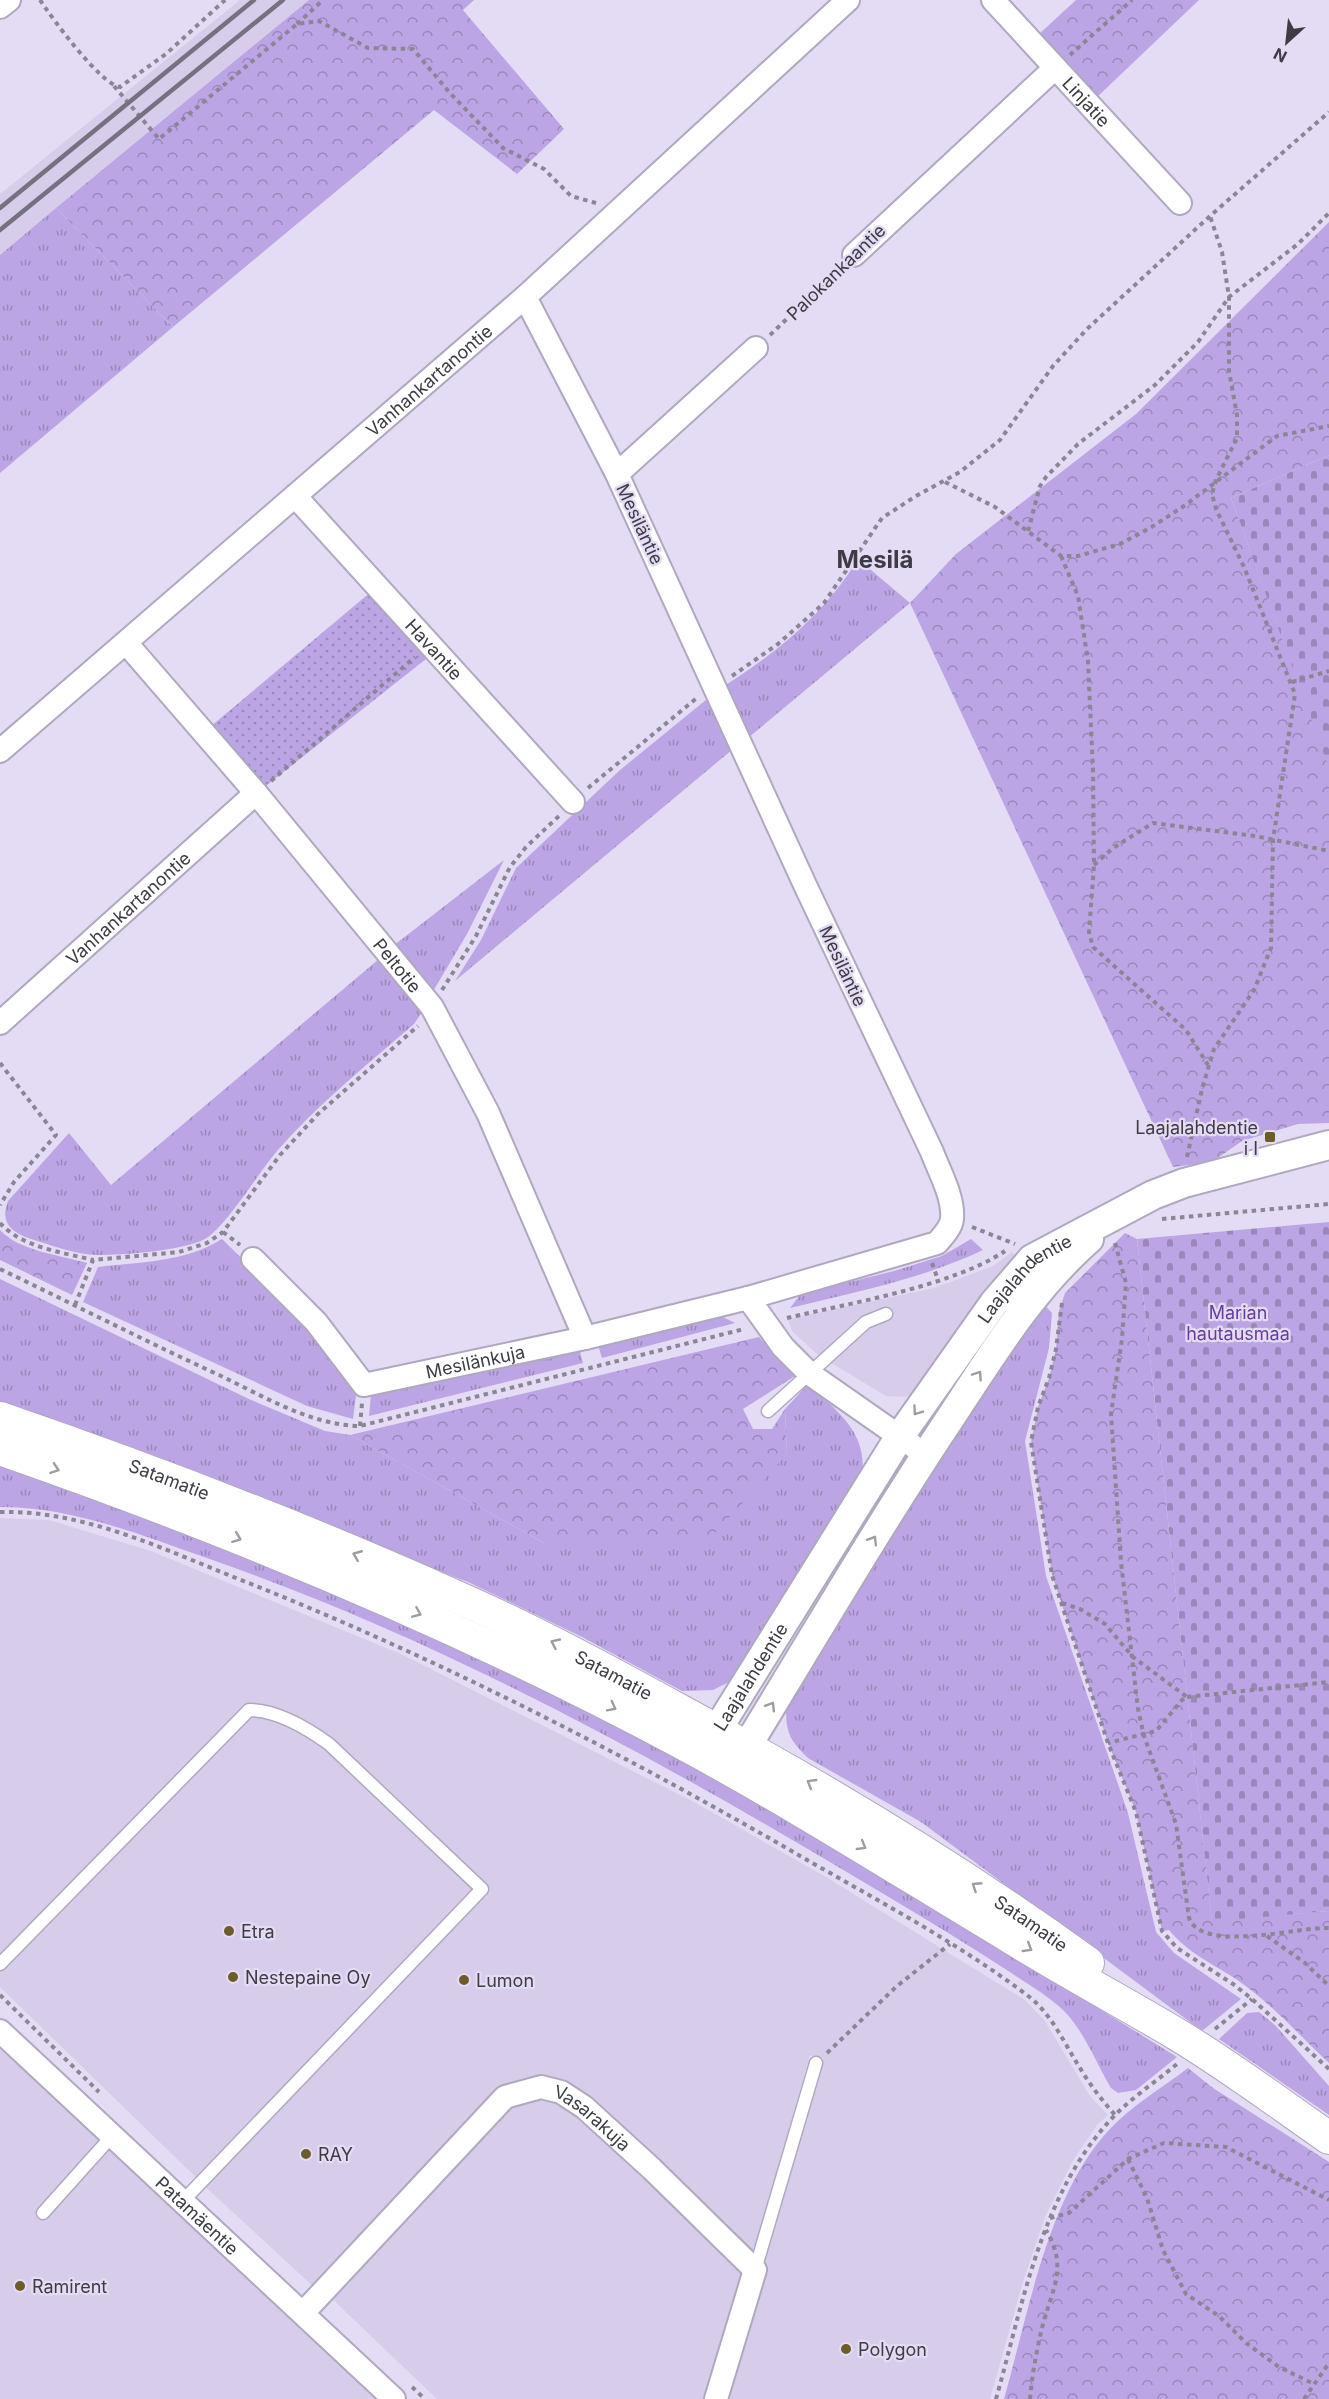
<svg xmlns="http://www.w3.org/2000/svg" width="1329" height="2399" font-family="Inter,sans-serif">
<style>
.built{fill:#d7cdeb}
.grass{fill:url(#grass-tufts)}
.forest{fill:url(#forest-crowns)}
.cemetery{fill:url(#cemetery-stones)}
.park{fill:url(#park-dots)}
.lines{fill:none;stroke-linecap:round;stroke-linejoin:round}
.service-casing{stroke:#b0a8bf;stroke-width:15}
.minor-casing{stroke:#b0a8bf;stroke-width:26}
.tertiary-casing{stroke:#b0a8bf;stroke-width:32}
.secondary-casing{stroke:#b0a8bf;stroke-width:34}
.path{stroke:#8b8596;stroke-width:4;stroke-dasharray:4.5 4.5;stroke-linecap:butt}
.service{stroke:#fff;stroke-width:12}
.minor{stroke:#fff;stroke-width:22}
.tertiary{stroke:#fff;stroke-width:28}
.secondary{stroke:#fff;stroke-width:32}
.rail{stroke:#767180;stroke-width:4.5}
.oneway{stroke:#9e9da2}
.poi-dot{fill:#6c5c29;stroke:#e4dbf4;stroke-width:2}
.labels{text-anchor:middle;dominant-baseline:central;stroke-width:4.5;stroke-linejoin:round;paint-order:stroke}
.street-label{font-size:18px;fill:#3e3b45;stroke:#e4dbf4}
.poi-label{font-size:18px;fill:#3e3b45;stroke:#e4dbf4;text-anchor:start}
.park-label{font-size:18px;fill:#683c9e;stroke:#e4dbf4}
.district-label{font-size:24px;font-weight:bold;fill:#3e3b45;stroke:#e4dbf4}
</style>
<defs>
<pattern id="grass-tufts" width="24" height="20" patternUnits="userSpaceOnUse" patternTransform="scale(1.5)"><rect width="24" height="20" fill="#bca5e4"/><path d="M3 7l-1-3M5 7V3M7 7l1-3M15 17l-1-3M17 17v-4M19 17l1-3" fill="none" stroke="#9a88bb"/></pattern>
<pattern id="forest-crowns" width="20" height="18" patternUnits="userSpaceOnUse" patternTransform="scale(1.5)"><rect width="20" height="18" fill="#bca5e4"/><path d="M2 6a3 3 0 1 1 6 0M12 15a3 3 0 1 1 6 0" fill="none" stroke="#9a88bb"/></pattern>
<pattern id="cemetery-stones" width="16" height="16" patternUnits="userSpaceOnUse" patternTransform="scale(1.5)"><rect width="16" height="16" fill="#bca5e4"/><path d="M2 7V4a2 2 0 0 1 4 0v3zM10 15v-3a2 2 0 0 1 4 0v3z" fill="#9a88bb"/></pattern>
<pattern id="park-dots" width="8" height="8" patternUnits="userSpaceOnUse" patternTransform="scale(1.5)"><rect width="8" height="8" fill="#bca5e4"/><path d="M2 2h.1M6 6h.1" fill="none" stroke="#9a88bb" stroke-width="1.8" stroke-linecap="round"/></pattern>
</defs>
<rect width="100%" height="100%" fill="#e4dbf4"/>
<!-- built -->
<g class="built">
<path d="M240 0H309L0 255V194Z"/>
<path d="M1012 1252 1018 1258 918 1391 906 1397 886 1396 818 1355 792 1331 788 1319 934 1288 993 1266Z"/>
<path d="M0 1518 49 1520 151 1551 403 1655 694 1802 826 1877 1025 2000 1045 2021 1090 2096 1108 2115 1097 2125 1072 2162 1045 2217 1023 2282 990 2399H723L823 2063 810 2055 752 2257 540 2079 315 2288 211 2192 0 1987Z"/>
<path d="M0 2046 379 2399H0Z"/>
<path d="M528 2096 560 2100 747 2271 708 2399H437L329 2296 507 2103Z"/>
</g>
<!-- grass -->
<g class="grass">
<path d="M56 208 173 327 0 473V255Z"/>
<path d="M858 559 910 603 748 738 724 686C777 653 826 612 858 559Z"/>
<path d="M712 695 733 749 455 981 481 940 516 868 620 770Z"/>
<path d="M504 860 467 934 432 993 393 946Z"/>
<path d="M379 959 423 1011 414 1024C367 1065 318 1104 277 1151 259 1172 225 1228 205 1239 181 1251 125 1255 97 1255 76 1255 51 1245 31 1239 10 1232 0 1222 8 1201L69 1133 111 1185Z"/>
<path d="M222 1239 284 1300 357 1388 353 1419 307 1406 83 1302 98 1267C140 1262 186 1262 222 1239Z"/>
<path d="M971 1239 983 1250C922 1279 856 1292 790 1308L801 1294 894 1271 942 1256Z"/>
<path d="M0 1279 251 1400 325 1431 350 1435 544 1543 787 1454 785 1409 809 1383C838 1414 868 1431 862 1477L735 1679 713 1690 682 1691 582 1637 468 1582 0 1408Z"/>
<path d="M1041 1301 1052 1313 1049 1348 1025 1441 1046 1576 1128 1813 1156 1932 1174 1953 1241 1999 1202 2031 921 1822 808 1758C791 1741 786 1734 786 1710L931 1470Z"/>
<path d="M719 1315 735 1323 602 1358 598 1345Z"/>
<path d="M579 1348 583 1363 369 1416 371 1395Z"/>
<path d="M0 1464 273 1564 559 1690 846 1852 1177 2057 1136 2090 1118 2093 1111 2088C1096 2063 1085 2033 1065 2012 1050 1997 1030 1986 1013 1974 970 1946 926 1919 882 1893 667 1764 442 1639 204 1557 138 1534 72 1507 0 1507Z"/>
<path d="M1259 2012 1275 2025 1329 2086V2115L1219 2039 1247 2013Z"/>
</g>
<!-- forest -->
<g class="forest">
<path d="M309 0H474L463 10 564 129 517 174 434 110 173 327 56 208Z"/>
<path d="M1076 0H1199L1095 99 1037 36Z"/>
<path d="M1329 222V455L1231 498 1329 766V1123L1298 1124 1242 1141 1212 1162 1173 1167 910 603 956 554 1136 414Z"/>
<path d="M0 1230C19 1251 60 1255 87 1263L72 1295 0 1260Z"/>
<path d="M1125 1233 1137 1239 1212 1921 1329 1911V2063C1299 2035 1270 2002 1236 1979 1211 1963 1188 1953 1169 1930L1162 1931 1136 1812 1108 1743 1052 1575 1031 1442 1038 1407 1049 1378 1056 1349 1059 1311 1065 1293Z"/>
<path d="M759 1337 795 1376 743 1409 753 1429H772L785 1409 787 1454 707 1542 544 1543 350 1435Z"/>
<path d="M1188 2068 1213 2088 1329 2162V2399H1004C1028 2315 1048 2195 1109 2130 1131 2106 1162 2088 1188 2068Z"/>
</g>
<!-- cemetery -->
<g class="cemetery">
<path d="M1329 455V768L1231 498Z"/>
<path d="M1329 1222V1911L1212 1922 1137 1239Z"/>
</g>
<!-- park -->
<path class="park" d="M372 591 431 655 262 789 210 727Z"/>
<g class="lines">
<!-- service casing -->
<g class="service-casing">
<g id="service">
<path d="M768 1411 866 1322 886 1314"/>
<path d="M0 1964 249 1710C277 1710 307 1728 329 1744L482 1889 182 2202"/>
<path d="M43 2213 112 2136"/>
<path d="M755 2270 816 2063"/>
</g>
</g>
<!-- minor casing -->
<g class="minor-casing">
<g id="minor">
<path id="s1" d="M993 0 1180 203"/>
<path d="M0 7 9 0"/>
<path d="M854 255 1054 69"/>
<path d="M617 474 756 348"/>
<path id="s2" d="M295 496 573 802"/>
<path id="s3" d="M127 644 256 793 432 1007 488 1113 585 1338"/>
<path id="s4" d="M0 751 525 297 848 0"/>
<path id="s5" d="M0 1023 256 793"/>
<path id="s6" d="M253 1259 316 1322 364 1385 585 1338 748 1298 937 1243C943 1236 951 1228 952 1219 954 1197 939 1171 932 1152L805 885 617 474 525 297"/>
<path d="M748 1298 783 1347 810 1374 926 1455"/>
<path id="s7" d="M0 2031 394 2399"/>
<path id="s8" d="M303 2313 505 2097 541 2087 561 2092 584 2107 652 2169 755 2270 716 2399"/>
</g>
</g>
<!-- tertiary casing -->
<g class="tertiary-casing">
<g id="tertiary">
<path id="s9" d="M719 1754 717 1730 900 1436 994 1303 1032 1259 1153 1195 1184 1183 1329 1145"/>
<path d="M727 1760 747 1746C815 1635 881 1522 953 1414 994 1352 1032 1289 1089 1239"/>
</g>
</g>
<!-- secondary casing -->
<g class="secondary-casing">
<g id="secondary">
<path id="s10" d="M0 1418C154 1471 308 1530 457 1597 534 1631 608 1671 681 1711 822 1787 959 1869 1088 1963"/>
<path d="M0 1449C233 1530 461 1625 678 1741 792 1802 900 1871 1010 1937 1063 1970 1119 2000 1173 2032 1227 2064 1277 2102 1329 2138"/>
</g>
</g>
<!-- path -->
<g class="path">
<path d="M40 0C52 18 100 84 120 87L166 54 225 0"/>
<path d="M297 24 323 0"/>
<path d="M1070 55 1132 0"/>
<path d="M114 86 159 139 297 24 319 21 368 48 413 49 449 92 503 148 544 169 571 196 596 203"/>
<path d="M770 335 840 268"/>
<path d="M945 482 995 507 1061 556H1078L1120 544 1150 528 1184 506 1277 436 1329 426"/>
<path d="M1028 531 1040 486 1046 477 1078 444 1155 385 1198 342 1229 297 1298 244 1329 213"/>
<path d="M1061 556 1078 596 1088 661 1093 771 1094 865 1089 932 1093 947 1186 1030 1208 1065"/>
<path d="M732 676 778 644 824 603 882 518 916 496 960 472 1000 440 1053 366 1087 329 1210 216 1329 112"/>
<path d="M1292 682 1329 671"/>
<path d="M271 781 415 657"/>
<path d="M588 788 698 697"/>
<path d="M1094 865 1113 848 1153 823 1255 836 1329 851"/>
<path d="M442 990 476 936 510 867 526 847 559 816"/>
<path d="M0 1063 56 1135 14 1182 0 1205"/>
<path d="M1187 1157 1202 1089 1214 1049 1254 990 1271 948 1273 840 1295 694 1244 567 1216 509 1212 494 1216 480 1237 438V415L1229 371V297L1222 252 1210 216"/>
<path d="M1162 1219 1329 1204"/>
<path d="M0 1223C23 1248 62 1252 93 1260"/>
<path d="M972 1227 1015 1244"/>
<path d="M223 1232 240 1245"/>
<path d="M1115 1243 1126 1283 1122 1339 1111 1414 1121 1562 1138 1709 1144 1736 1176 1824 1189 1918C1202 1954 1302 1926 1329 1928"/>
<path d="M932 1263 938 1280"/>
<path d="M0 1269C73 1304 145 1341 219 1375 263 1396 310 1425 360 1426L744 1329"/>
<path d="M1062 1303 1056 1349 1049 1378 1038 1407 1031 1442 1052 1575 1108 1743 1136 1812 1162 1931 1177 1948 1233 1984 1252 1999 1329 2069"/>
<path d="M75 1305 93 1260 179 1252 207 1243 223 1232 280 1155 318 1114 418 1026"/>
<path d="M787 1318C850 1303 953 1286 1005 1251"/>
<path d="M360 1426 362 1403"/>
<path d="M0 1512C82 1510 161 1548 236 1578 429 1654 615 1749 795 1853 873 1898 955 1941 1027 1995 1052 2014 1064 2043 1080 2068 1090 2085 1102 2100 1115 2115"/>
<path d="M1062 1603 1080 1609 1105 1624 1133 1657 1187 1697 1182 1700 1156 1731 1108 1743"/>
<path d="M1187 1697 1329 1682"/>
<path d="M1267 1936 1305 1963 1329 1986"/>
<path d="M0 1995 99 2092"/>
<path d="M1215 2029 1252 1999"/>
<path d="M827 2053 897 1986 950 1944"/>
<path d="M1128 2159 1147 2198 1163 2250 1186 2294 1219 2316 1246 2343 1279 2367 1314 2384"/>
<path d="M1050 2218 1069 2213 1128 2159 1164 2143 1226 2147 1329 2200"/>
<path d="M412 2387 425 2399"/>
<path d="M996 2399C1022 2307 1040 2201 1105 2126 1125 2102 1153 2084 1177 2064"/>
<path d="M1030 2399C1032 2375 1037 2348 1043 2324 1053 2287 1068 2267 1046 2230"/>
<path d="M1304 2399 1329 2363"/>
</g>
<!-- service -->
<use href="#service" class="service"/>
<!-- minor -->
<use href="#minor" class="minor"/>
<!-- tertiary -->
<use href="#tertiary" class="tertiary"/>
<!-- secondary -->
<use href="#secondary" class="secondary"/>
<!-- rail -->
<g class="rail">
<path d="M0 208 254 0"/>
<path d="M0 230 283 0"/>
</g>
</g>
<!-- one-way arrows -->
<defs><path id="oneway-chevron" d="M-2-3.5L2.5 0L-2 3.5" fill="none" stroke-width="1.6" stroke-linecap="round" stroke-linejoin="round" transform="scale(1.5)"/></defs>
<g class="oneway">
<use href="#oneway-chevron" transform="translate(978 1375) rotate(-56)"/>
<use href="#oneway-chevron" transform="translate(917 1411) rotate(125)"/>
<use href="#oneway-chevron" transform="translate(55 1469) rotate(19)"/>
<use href="#oneway-chevron" transform="translate(237 1538) rotate(21)"/>
<use href="#oneway-chevron" transform="translate(873 1540) rotate(-58)"/>
<use href="#oneway-chevron" transform="translate(357 1555) rotate(-158)"/>
<use href="#oneway-chevron" transform="translate(417 1613) rotate(23)"/>
<use href="#oneway-chevron" transform="translate(555 1643) rotate(-155)"/>
<use href="#oneway-chevron" transform="translate(771 1706) rotate(-58)"/>
<use href="#oneway-chevron" transform="translate(612 1707) rotate(27)"/>
<use href="#oneway-chevron" transform="translate(811 1783) rotate(-149)"/>
<use href="#oneway-chevron" transform="translate(862 1846) rotate(30)"/>
<use href="#oneway-chevron" transform="translate(976 1886) rotate(-147)"/>
<use href="#oneway-chevron" transform="translate(1028 1948) rotate(31)"/>
</g>
<!-- markers -->
<g class="poi-dot">
<rect x="1264" y="1131" width="12" height="12" rx="3"/>
<circle cx="229" cy="1931" r="6"/>
<circle cx="233" cy="1977" r="6"/>
<circle cx="464" cy="1980" r="6"/>
<circle cx="306" cy="2154" r="6"/>
<circle cx="20" cy="2286" r="6"/>
<circle cx="846" cy="2349" r="6"/>
</g>
<g class="labels">
<!-- street labels -->
<g class="street-label">
<text stroke="none"><textPath href="#s1" startOffset="138">Linjatie</textPath></text>
<text transform="translate(836 272) rotate(-44)">Palokankaantie</text>
<text stroke="none"><textPath href="#s4" startOffset="567">Vanhankartanontie</textPath></text>
<text transform="translate(640 524) rotate(65)">Mesiläntie</text>
<text stroke="none"><textPath href="#s2" startOffset="207">Havantie</textPath></text>
<text stroke="none"><textPath href="#s5" startOffset="172">Vanhankartanontie</textPath></text>
<text stroke="none"><textPath href="#s3" startOffset="420">Peltotie</textPath></text>
<text transform="translate(843 966) rotate(65)">Mesiläntie</text>
<text stroke="none"><textPath href="#s9" startOffset="573">Laajalahdentie</textPath></text>
<text stroke="none"><textPath href="#s6" startOffset="282">Mesilänkuja</textPath></text>
<text stroke="none"><textPath href="#s10" startOffset="180">Satamatie</textPath></text>
<text stroke="none"><textPath href="#s10" startOffset="666">Satamatie</textPath></text>
<text stroke="none"><textPath href="#s9" startOffset="87">Laajalahdentie</textPath></text>
<text stroke="none"><textPath href="#s10" startOffset="1152">Satamatie</textPath></text>
<text stroke="none"><textPath href="#s8" startOffset="394">Vasarakuja</textPath></text>
<text stroke="none"><textPath href="#s7" startOffset="270">Patamäentie</textPath></text>
</g>
<!-- poi labels -->
<g class="poi-label">
<text x="1258" y="1127" text-anchor="end">Laajalahdentie<tspan x="1258" dy="21">i I</tspan></text>
<text x="241" y="1931">Etra</text>
<text x="245" y="1977">Nestepaine Oy</text>
<text x="476" y="1980">Lumon</text>
<text x="318" y="2154">RAY</text>
<text x="32" y="2286">Ramirent</text>
<text x="858" y="2349">Polygon</text>
</g>
<!-- park labels -->
<g class="park-label">
<text x="1238" y="1312">Marian<tspan x="1238" dy="21">hautausmaa</tspan></text>
</g>
<!-- district labels -->
<g class="district-label">
<text x="875" y="559">Mesilä</text>
</g>
</g>
<!-- north arrow -->
<g transform="translate(1287 42) rotate(207)" stroke="#e4dbf4" stroke-width="4.5" paint-order="stroke">
<path d="M0-4.5L10 22L0 15L-10 22Z" fill="#3e3b45"/>
<text y="-9" font-size="16" font-weight="bold" text-anchor="middle" fill="#3e3b45">N</text>
</g>
</svg>
